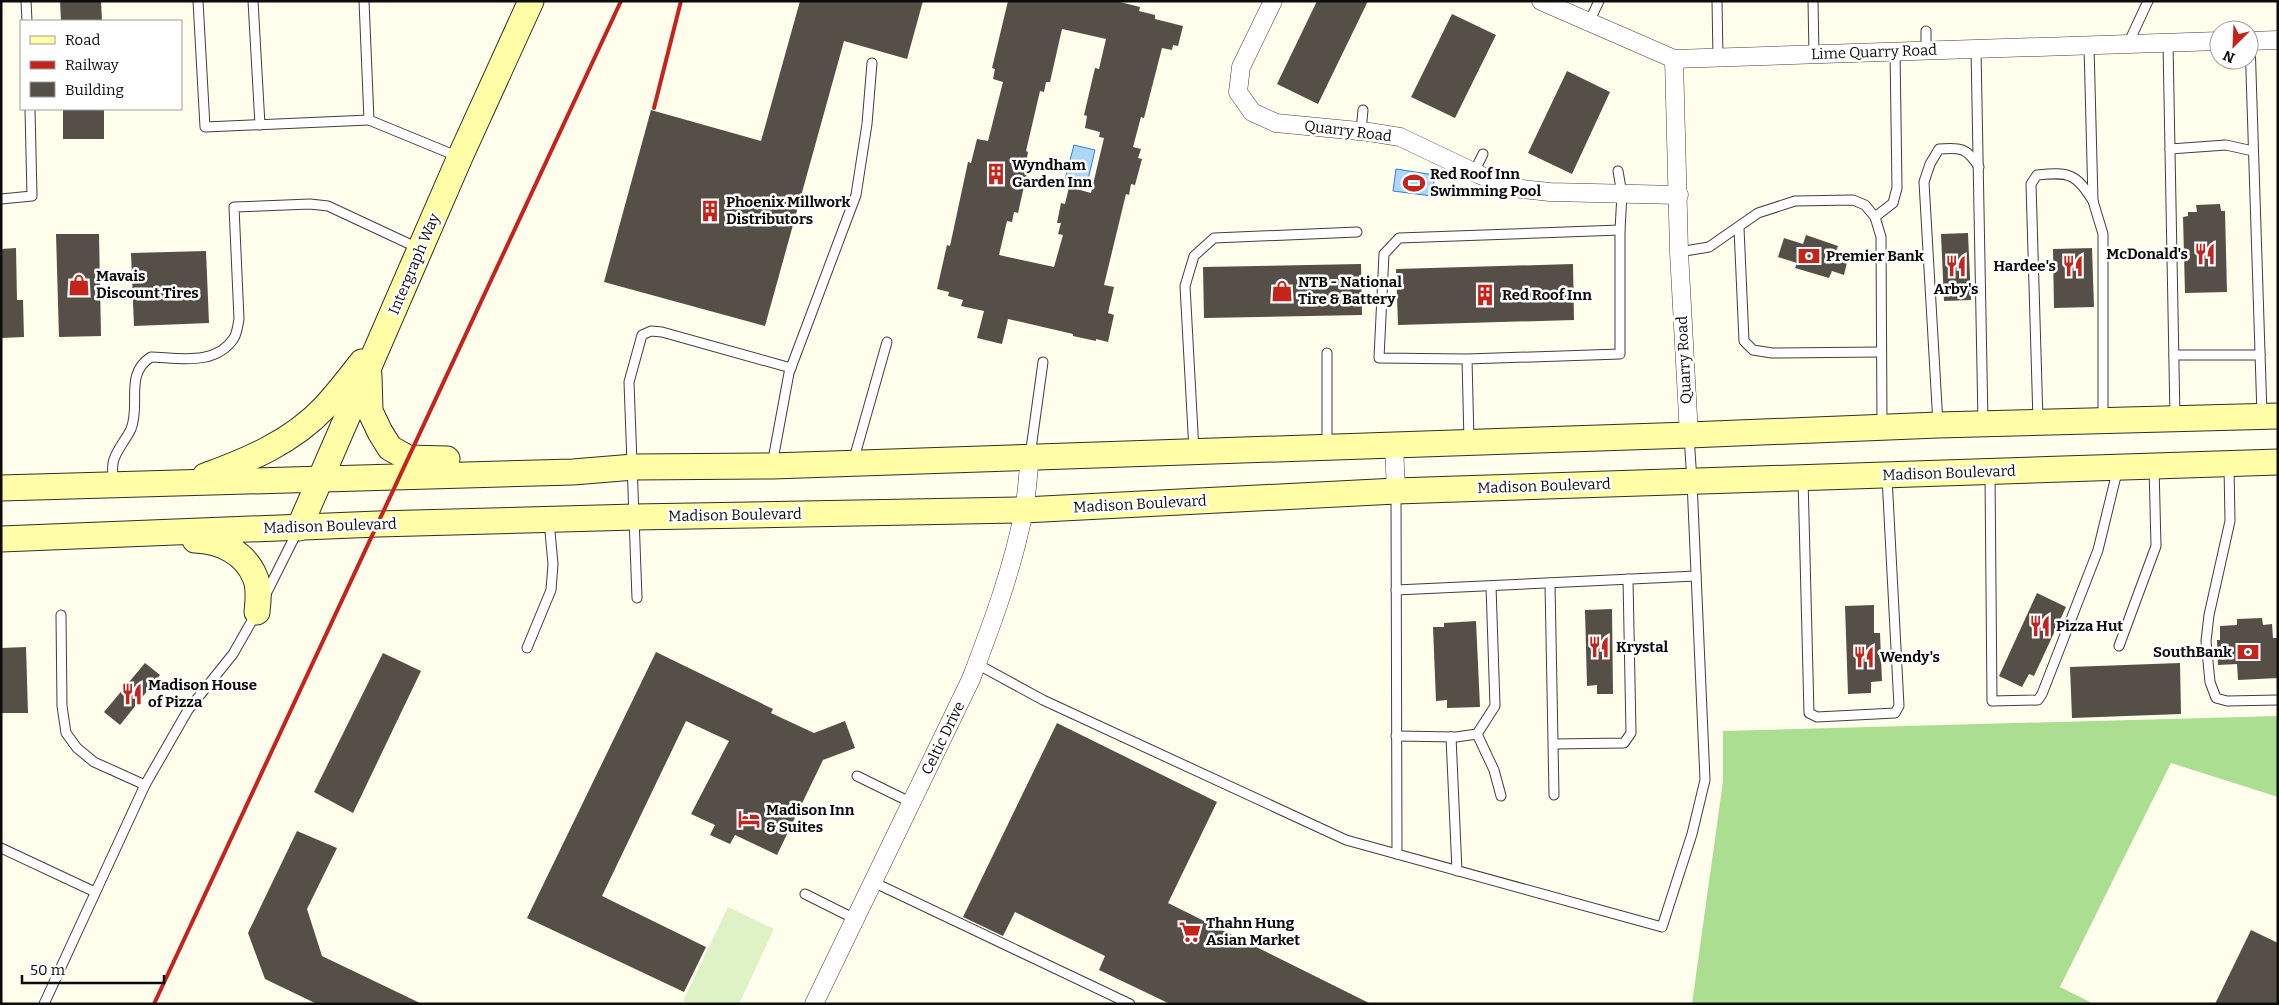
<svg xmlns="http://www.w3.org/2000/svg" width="2279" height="1005" font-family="Bitter,serif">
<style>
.forest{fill:#acde91}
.pitch{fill:#dff2c6}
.water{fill:#add6fa;stroke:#2f83d6}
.building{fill:#564f48;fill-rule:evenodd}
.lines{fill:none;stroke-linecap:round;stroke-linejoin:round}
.lane-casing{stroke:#3f3f3f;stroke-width:11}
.street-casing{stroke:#3f3f3f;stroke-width:19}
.secondary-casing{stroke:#2e2e2e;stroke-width:27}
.lane{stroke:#fff;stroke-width:9}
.street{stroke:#fff;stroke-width:18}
.secondary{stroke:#fffea7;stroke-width:25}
.rail{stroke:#c5241c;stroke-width:4}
.labels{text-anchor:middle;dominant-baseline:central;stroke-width:5;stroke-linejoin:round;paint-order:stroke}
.street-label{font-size:15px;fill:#0c0c0c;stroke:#fff}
.poi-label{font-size:15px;font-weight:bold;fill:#0c0c0c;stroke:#fff;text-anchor:start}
</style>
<rect width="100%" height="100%" fill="#fffdec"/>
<!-- forest -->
<path class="forest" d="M2278 716V797L2171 763 2060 987 2094 1004H1692L1723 781V731Z"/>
<!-- pitch -->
<path class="pitch" d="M728 907 774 929 739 1004H689L683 1001Z"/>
<!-- water -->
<g class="water">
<path d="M1074 145 1095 150 1087 184 1065 179Z"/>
<path d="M1396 169 1435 175 1432 196 1393 191Z"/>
</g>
<!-- building -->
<g class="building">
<path d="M60 1H101L102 21H61Z"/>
<path d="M800 1H923L907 59 844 41 765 326 604 282 651 110 761 141Z"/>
<path d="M1008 1H1116L1140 7 1139 11 1155 15V19L1183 26 1178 46 1173 45 1172 50 1162 48 1144 118 1141 117 1133 147 1141 149 1138 158 1142 159 1135 185 1131 184 1129 195 1126 194 1104 285 1114 287 1108 313 1114 315 1108 342 1096 339V341L1073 336V334L1008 319 1002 344 977 338 984 311 961 306 963 300 948 296 949 292 937 289 947 245 950 246 968 162 971 163 977 139 988 141 1003 82 993 79 995 69 992 68ZM1062 29 1106 39 1099 69 1095 68 1084 115 1087 116 1085 128 1100 132 1099 137 1104 138 1091 193 1069 187 1065 204 1061 203 1057 223H1061L1058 234 1063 235 1054 267 999 255 1007 221 1012 222 1014 212 1018 213 1029 164 1026 163 1028 152 1026 151 1040 91 1044 92 1046 82H1050Z"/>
<path d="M1317 1H1368L1318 104 1277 84Z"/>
<path d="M1452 14 1496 35 1455 118 1411 97Z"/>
<path d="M1567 71 1610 92 1572 174 1528 153Z"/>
<rect x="63" y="109" width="41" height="30"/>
<path d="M2220 204 2221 211H2225L2227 292 2185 293 2183 217 2188 216V212H2197L2196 205Z"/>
<path d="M1968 233 1971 300 1944 301 1941 234Z"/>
<path d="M56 234H99L101 336 59 337Z"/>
<path d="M1806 235 1838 246 1835 254 1848 258 1844 275 1832 271 1829 278 1795 268 1797 263 1778 257 1784 238 1803 244Z"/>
<path d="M16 248 17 300H23L24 337 1 338V249Z"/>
<path d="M2092 248 2094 307 2054 308 2053 249Z"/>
<path d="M206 251 209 323 134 326 131 253Z"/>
<path d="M1361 264 1362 315 1204 318 1203 267Z"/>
<path d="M1573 264 1574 320 1398 325 1396 269Z"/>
<path d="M2037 593 2066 607 2034 676 2029 674 2022 687 1999 676Z"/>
<path d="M1874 605V633H1880L1882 681 1871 682V693L1848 694 1845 606Z"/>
<path d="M1612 609 1613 694H1597V685L1587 686 1585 610Z"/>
<path d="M2262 618 2263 625 2272 624 2273 638H2278V678L2238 680 2237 664 2218 665 2217 640H2220V626L2237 625V619Z"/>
<path d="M1476 621 1480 707 1447 708V700L1436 701 1433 627H1444V623Z"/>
<path d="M26 647 28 713H1V648Z"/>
<path d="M656 652 773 709 771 713 814 733 845 721 855 748 823 760 777 855 735 835 730 844 710 835 715 825 691 814 729 741 686 721 602 896 706 947 684 992 527 918Z"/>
<path d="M383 653 421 671 353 813 314 792Z"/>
<path d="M145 663 160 675 120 725 104 712Z"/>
<path d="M2180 663 2181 714 2072 718 2070 667Z"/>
<path d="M1057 723 1217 802 1168 903 1371 1004H1170L1099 970 1105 956 1015 912 1003 936 963 917Z"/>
<path d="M297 831 337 848 307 909 322 956 422 1004H317L265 979 248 933Z"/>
<path d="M2251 930 2278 943V1004H2215Z"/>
</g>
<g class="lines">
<!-- lane casing -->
<g class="lane-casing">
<g id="lane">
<path d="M26 1 27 21"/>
<path d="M198 1 205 127 369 120"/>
<path d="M253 1 260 125"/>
<path d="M364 1 369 120 459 157"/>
<path d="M1717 1 1718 58"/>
<path d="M1813 1 1814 54"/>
<path d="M1589 22 1599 1"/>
<path d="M1926 31V50"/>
<path d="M2250 41 2262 415"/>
<path d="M2168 43 2175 418"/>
<path d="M2128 44 2148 1"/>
<path d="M2089 46 2093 201 2103 234V419"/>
<path d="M1976 49 1983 423"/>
<path d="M1361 131 1363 110"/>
<path d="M2170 149 2226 145 2253 151"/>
<path d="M1618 171 1622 194 1620 230"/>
<path d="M1474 172 1483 154"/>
<path d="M1 199 32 196 30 109"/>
<path d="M1875 217 1893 203 1897 188 1895 51"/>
<path d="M1739 228 1744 341 1753 350 1772 353 1881 352"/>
<path d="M1679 252 1709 247 1758 213 1795 201 1853 200 1865 205 1875 217 1881 237 1882 426"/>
<path d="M1327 353V447"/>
<path d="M2174 355H2260"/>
<path d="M1467 359 1620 354V230L1399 238 1384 254 1379 358 1467 359 1469 441"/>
<path d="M2038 421 2031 184 2037 175C2069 172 2076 173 2093 201"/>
<path d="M1938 424 1924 182 1930 164 1939 149C1961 147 1967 148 1979 167"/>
<path d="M1194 451 1185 286 1194 256 1214 238 1357 232"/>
<path d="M1030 456 1043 362"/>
<path d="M853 462 887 342"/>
<path d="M772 465 789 373 856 195 867 124 872 63"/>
<path d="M2229 466 2230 521 2209 615 2206 641 2210 682 2216 698 2227 701 2278 700"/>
<path d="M1990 473 1992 701 2038 700 2042 694 2098 550 2118 468"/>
<path d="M1803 478 1809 713 1817 717 1895 713 1899 706 1887 477"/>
<path d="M113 483C113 477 112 469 113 463 115 451 126 440 131 429 141 404 124 374 151 357 179 358 216 366 234 338 237 333 238 325 239 319L234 207 310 204 328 206 418 248"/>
<path d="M1396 492 1397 854"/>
<path d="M1550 583 1554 795"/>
<path d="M1396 590 1696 576"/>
<path d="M266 594 298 530"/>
<path d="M637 598 629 382 642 335 651 331 662 332 791 368"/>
<path d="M61 615 62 706 66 733 77 748 94 762 145 785"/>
<path d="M2119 646 2156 546 2154 466"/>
<path d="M527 648 551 590 553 564 549 521"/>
<path d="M977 664 1043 700 1346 840 1662 927 1692 834 1705 780 1692 481 1689 436"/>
<path d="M1477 734 1494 770 1501 796"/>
<path d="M1396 736 1456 737 1477 734 1495 706 1491 586"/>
<path d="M1451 737 1457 871"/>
<path d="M1554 744 1624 743 1631 733 1628 579"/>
<path d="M857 776 912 803"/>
<path d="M1 848 95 892"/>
<path d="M873 882 1130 1004"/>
<path d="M805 894 855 919"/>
<path d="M44 1004 145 785 188 710 233 654 257 612"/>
</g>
</g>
<!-- street casing -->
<g class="street-casing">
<g id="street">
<path d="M1273 1 1241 67 1238 92 1252 112 1276 123 1369 132 1400 137 1480 175 1513 188 1550 192 1679 195"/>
<path d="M1541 1 1674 59 2219 41"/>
<path d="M2249 41 2278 40"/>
<path d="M1674 59 1679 252 1689 435"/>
<path d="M1394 445 1396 491"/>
<path d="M814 1004 971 679C992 624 1013 568 1024 510 1027 493 1028 474 1030 457"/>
</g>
</g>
<!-- secondary casing -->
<g class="secondary-casing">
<g id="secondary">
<path d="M369 375 370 411 380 432 390 448 408 458 447 459"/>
<path d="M205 476C249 460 292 442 325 407 338 393 350 377 362 362"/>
<path d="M1 488 573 472 634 467 772 466 1689 435 1938 425 2278 416"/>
<path d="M299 528 460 157 531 1"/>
<path d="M1 539 378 524 635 517 1024 510 1396 491 2278 462"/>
<path d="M195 540C220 541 245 552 255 577 260 588 258 601 257 612"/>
</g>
</g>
<!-- lane -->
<use href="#lane" class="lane"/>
<!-- street -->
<use href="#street" class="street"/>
<!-- secondary -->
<use href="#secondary" class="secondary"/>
<!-- rail -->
<g class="rail">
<path d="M654 108 681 1"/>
<path d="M154 1004 621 1"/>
</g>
</g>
<!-- icons -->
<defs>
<g id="building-bare" transform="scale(1.725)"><path d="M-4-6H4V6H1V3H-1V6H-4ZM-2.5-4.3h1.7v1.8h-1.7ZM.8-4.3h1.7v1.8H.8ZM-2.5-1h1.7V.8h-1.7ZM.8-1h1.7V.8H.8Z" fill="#c5241c" stroke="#fff" stroke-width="2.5" paint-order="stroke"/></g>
<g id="stadium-bare" transform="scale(1.725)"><path d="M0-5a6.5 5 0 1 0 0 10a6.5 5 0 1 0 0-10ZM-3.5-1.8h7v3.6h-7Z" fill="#c5241c" stroke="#fff" stroke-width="2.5" paint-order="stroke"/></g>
<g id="restaurant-bare" transform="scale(1.725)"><path d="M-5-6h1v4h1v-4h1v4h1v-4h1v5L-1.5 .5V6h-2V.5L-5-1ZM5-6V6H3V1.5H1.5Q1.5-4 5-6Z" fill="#c5241c" stroke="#fff" stroke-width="2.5" paint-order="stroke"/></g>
<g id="bank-bare" transform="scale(1.725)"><path d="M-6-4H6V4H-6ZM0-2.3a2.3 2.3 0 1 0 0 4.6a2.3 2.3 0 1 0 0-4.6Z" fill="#c5241c" stroke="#fff" stroke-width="2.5" paint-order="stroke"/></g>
<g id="shop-bare" transform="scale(1.725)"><path d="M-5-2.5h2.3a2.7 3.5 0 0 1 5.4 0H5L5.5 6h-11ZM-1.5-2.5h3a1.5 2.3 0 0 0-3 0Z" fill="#c5241c" stroke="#fff" stroke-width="2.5" paint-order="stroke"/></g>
<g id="hotel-bare" transform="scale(1.725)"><path d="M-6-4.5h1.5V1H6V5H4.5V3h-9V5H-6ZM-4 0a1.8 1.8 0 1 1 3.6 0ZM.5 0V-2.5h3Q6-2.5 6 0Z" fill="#c5241c" stroke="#fff" stroke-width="2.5" paint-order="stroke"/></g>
<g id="supermarket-bare" transform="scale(1.725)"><path d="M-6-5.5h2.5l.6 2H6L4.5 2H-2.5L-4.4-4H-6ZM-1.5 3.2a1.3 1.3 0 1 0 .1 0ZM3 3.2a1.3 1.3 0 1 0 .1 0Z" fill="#c5241c" stroke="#fff" stroke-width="2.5" paint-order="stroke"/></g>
</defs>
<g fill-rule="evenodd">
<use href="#building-bare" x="996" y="174"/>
<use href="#stadium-bare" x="1414" y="183"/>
<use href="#building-bare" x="710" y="211"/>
<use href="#restaurant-bare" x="2205" y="254"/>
<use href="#bank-bare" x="1809" y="256"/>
<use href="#restaurant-bare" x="1956" y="266"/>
<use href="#restaurant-bare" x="2073" y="266"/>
<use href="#shop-bare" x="79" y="285"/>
<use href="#shop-bare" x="1282" y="291"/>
<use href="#building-bare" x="1485" y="295"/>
<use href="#restaurant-bare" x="2040" y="626"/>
<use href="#restaurant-bare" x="1599" y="647"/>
<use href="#bank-bare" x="2248" y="652"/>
<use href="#restaurant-bare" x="1864" y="657"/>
<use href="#restaurant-bare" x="132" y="694"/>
<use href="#hotel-bare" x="749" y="819"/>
<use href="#supermarket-bare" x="1190" y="932"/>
</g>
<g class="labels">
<!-- street labels -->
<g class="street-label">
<text transform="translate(1874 52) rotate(-2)">Lime Quarry Road</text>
<text transform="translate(1348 131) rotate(7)">Quarry Road</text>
<text transform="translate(414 264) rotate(-67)">Intergraph Way</text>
<text transform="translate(1684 360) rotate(-93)">Quarry Road</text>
<text transform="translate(1949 473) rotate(-2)">Madison Boulevard</text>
<text transform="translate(1544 486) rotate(-2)">Madison Boulevard</text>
<text transform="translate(1140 504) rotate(-3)">Madison Boulevard</text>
<text transform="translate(735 515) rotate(-1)">Madison Boulevard</text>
<text transform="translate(330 526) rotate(-2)">Madison Boulevard</text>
<text transform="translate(943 738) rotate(-64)">Celtic Drive</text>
</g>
<!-- poi labels -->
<g class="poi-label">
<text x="1012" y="165">Wyndham<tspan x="1012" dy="17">Garden Inn</tspan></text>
<text x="1430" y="174">Red Roof Inn<tspan x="1430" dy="17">Swimming Pool</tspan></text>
<text x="726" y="202">Phoenix Millwork<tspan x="726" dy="17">Distributors</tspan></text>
<text x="2188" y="254" text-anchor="end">McDonald's</text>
<text x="1826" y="256">Premier Bank</text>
<text x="2056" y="266" text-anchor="end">Hardee's</text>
<text x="96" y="276">Mavais<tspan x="96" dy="17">Discount Tires</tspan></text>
<text x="1298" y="282">NTB - National<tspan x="1298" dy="17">Tire &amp; Battery</tspan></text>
<text x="1956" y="289" text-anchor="middle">Arby's</text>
<text x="1502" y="295">Red Roof Inn</text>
<text x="2056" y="626">Pizza Hut</text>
<text x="1616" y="647">Krystal</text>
<text x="2232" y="652" text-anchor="end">SouthBank</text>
<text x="1880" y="657">Wendy's</text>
<text x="148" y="685">Madison House<tspan x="148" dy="17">of Pizza</tspan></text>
<text x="766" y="810">Madison Inn<tspan x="766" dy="17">&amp; Suites</tspan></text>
<text x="1206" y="923">Thahn Hung<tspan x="1206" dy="17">Asian Market</tspan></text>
</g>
</g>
<!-- border -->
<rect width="2279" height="1005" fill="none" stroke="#0c0c0c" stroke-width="5"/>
<!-- legend -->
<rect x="20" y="20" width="162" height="90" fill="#ffffff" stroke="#9e9e9e"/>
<rect x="30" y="36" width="25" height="8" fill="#fffea7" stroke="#9e9e9e"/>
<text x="65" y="45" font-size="15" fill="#0c0c0c">Road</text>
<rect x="30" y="61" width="25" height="8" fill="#c5241c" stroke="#9e9e9e"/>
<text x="65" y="70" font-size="15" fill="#0c0c0c">Railway</text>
<rect x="30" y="82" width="25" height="15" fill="#564f48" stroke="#9e9e9e"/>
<text x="65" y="95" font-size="15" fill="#0c0c0c">Building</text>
<!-- north arrow -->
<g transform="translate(2234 45) rotate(204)"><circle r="24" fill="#ffffff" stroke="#9e9e9e"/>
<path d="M0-4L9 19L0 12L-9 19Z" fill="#c5241c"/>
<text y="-8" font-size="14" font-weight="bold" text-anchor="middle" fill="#0c0c0c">N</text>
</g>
<!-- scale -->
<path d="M22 975v8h142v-8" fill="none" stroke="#0c0c0c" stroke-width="2.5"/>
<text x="30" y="975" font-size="15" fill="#0c0c0c" stroke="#ffffff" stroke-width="4" paint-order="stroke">50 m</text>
</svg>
